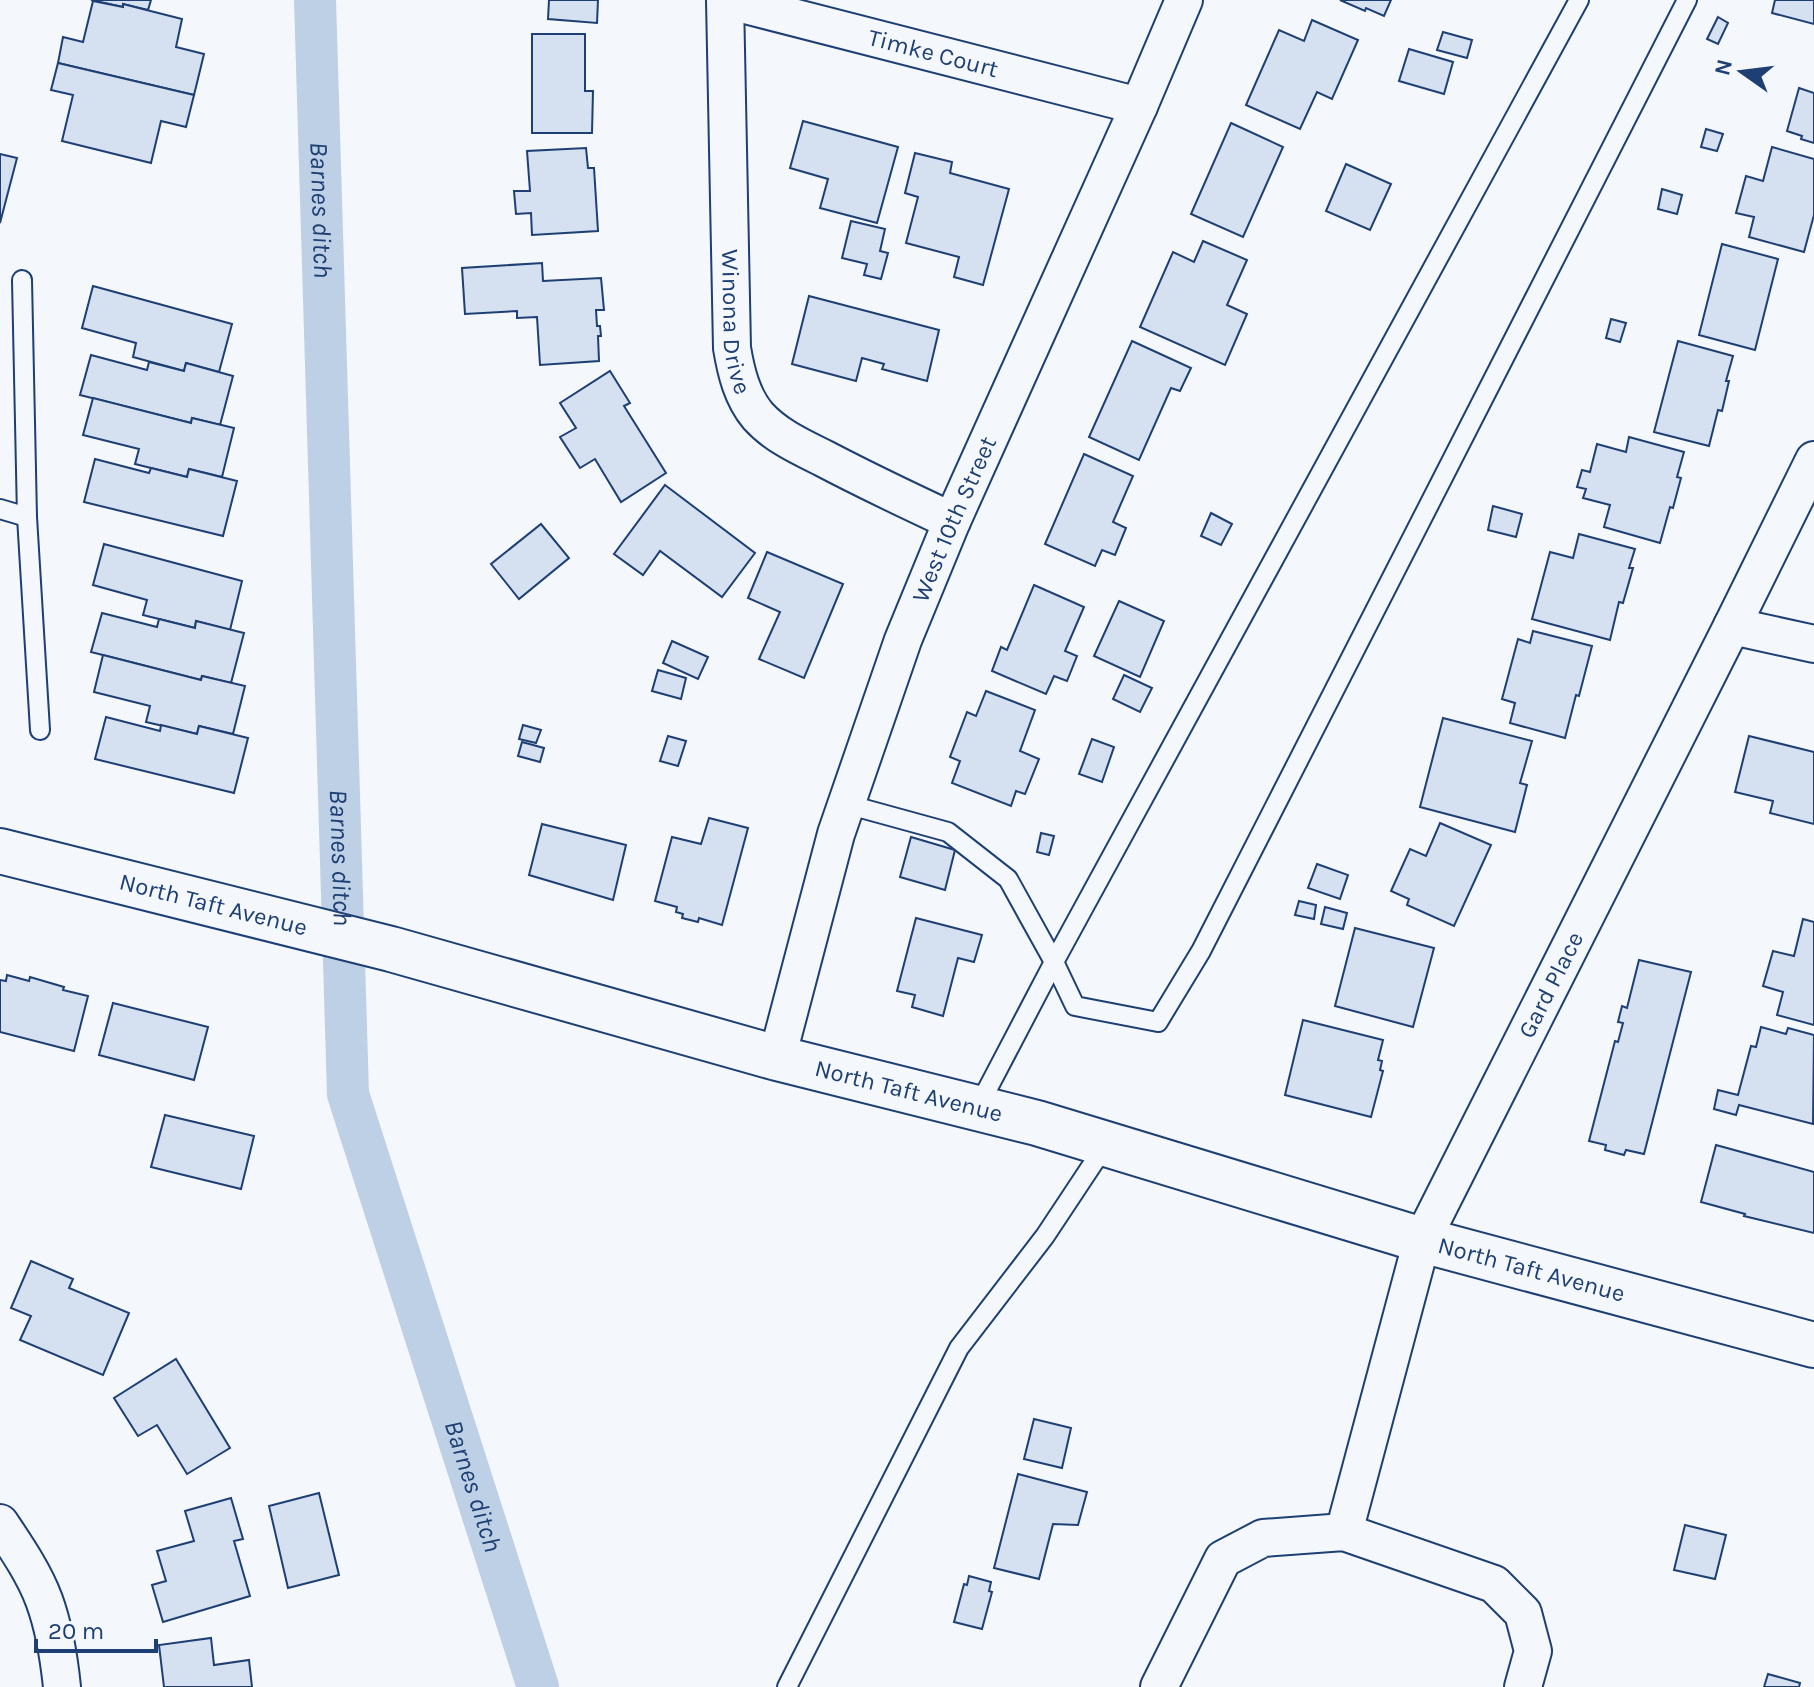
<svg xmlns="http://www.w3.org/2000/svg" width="1814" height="1687" font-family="Karla,sans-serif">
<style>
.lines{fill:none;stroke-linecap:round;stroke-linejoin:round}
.canal{stroke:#bed0e5;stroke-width:42}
.building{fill:#d5e0f0;stroke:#1d3f73;stroke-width:2}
.lane-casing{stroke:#1d3f73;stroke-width:22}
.street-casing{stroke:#1d3f73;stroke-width:40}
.secondary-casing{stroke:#1d3f73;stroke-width:48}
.lane{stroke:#f4f7fb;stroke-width:18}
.street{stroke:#f4f7fb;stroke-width:36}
.secondary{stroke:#f4f7fb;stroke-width:44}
.labels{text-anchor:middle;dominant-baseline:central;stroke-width:6;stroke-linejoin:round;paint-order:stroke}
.street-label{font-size:24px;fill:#1d3f73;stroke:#f4f7fb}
.water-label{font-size:26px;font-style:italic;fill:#1d3f73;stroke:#f4f7fb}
</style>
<rect width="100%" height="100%" fill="#f4f7fb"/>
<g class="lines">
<!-- canal -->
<path class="canal" id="s1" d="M315 0 348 1094 538 1687"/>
</g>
<!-- building -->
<g class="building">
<path d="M91 0H151L148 10 123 4V7Z"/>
<path d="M549 0H598L597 23 548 19Z"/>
<path d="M1340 0H1391L1384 16 1366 8 1365 11Z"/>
<path d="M1775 0H1814V24L1772 13Z"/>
<path d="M93 1 123 7V4L182 19 176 47 204 54 194 95 58 63 63 37 83 42Z"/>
<path d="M1718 17 1728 23 1718 44 1707 39Z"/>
<path d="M1312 20 1358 40 1332 99 1317 92 1300 129 1246 105 1279 30 1304 41Z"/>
<path d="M1443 32 1472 40 1467 58 1437 50Z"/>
<path d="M532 34H585V91H593L592 133H532Z"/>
<path d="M1409 49 1453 62 1444 94 1399 81Z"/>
<path d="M58 63 194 95 186 127 161 121 151 163 62 141 73 95 51 90Z"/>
<path d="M1799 88 1814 93V143L1801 139 1802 136 1787 131Z"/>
<path d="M803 121 898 147 877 223 820 208 828 179 790 168Z"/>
<path d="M1231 123 1283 147 1243 237 1191 214Z"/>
<path d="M1706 129 1723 134 1717 151 1701 147Z"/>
<path d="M1772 147 1814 159V215L1804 252 1749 237 1754 217 1736 213 1746 176 1763 181Z"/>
<path d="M586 148 588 168H594L598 231 532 235 531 213 516 214 514 191H530L527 151Z"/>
<path d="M915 153 952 162 950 173 1009 189 983 285 954 277 959 257 906 243 918 197 905 193Z"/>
<path d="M0 154 17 158 0 223Z"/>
<path d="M1346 164 1391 184 1370 230 1326 211Z"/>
<path d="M1662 189 1682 195 1677 214 1658 209Z"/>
<path d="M851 221 885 229 880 251 888 253 881 279 864 275 867 264 842 258Z"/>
<path d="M1203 241 1247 260 1227 305 1247 314 1225 365 1140 327 1173 252 1194 262Z"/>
<path d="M1722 244 1778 259 1755 350 1699 335Z"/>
<path d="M542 263 543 281 601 278 604 310H596L597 326H600L601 336H598L599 361 540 365 537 317 517 318V311L465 314 462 268Z"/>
<path d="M93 286 232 324 219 372 186 363 184 371 133 357 136 343 82 328Z"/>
<path d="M809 296 939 330 927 381 882 369 884 364 862 358 856 381 792 364Z"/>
<path d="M1611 319 1626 323 1620 342 1606 338Z"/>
<path d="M1132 341 1191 368 1180 391 1171 388 1139 460 1089 437Z"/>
<path d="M1678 341 1733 356 1726 381H1729L1722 411 1718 410 1709 446 1654 432Z"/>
<path d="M91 355 147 370 149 362 184 371 186 363 233 376 220 425 192 418 191 423 80 395Z"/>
<path d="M610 371 630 403 624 406 666 473 621 502 595 459 580 468 560 437 576 428 560 403Z"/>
<path d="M93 398 191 423 192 418 234 428 222 477 189 469 187 477 135 464 139 449 83 435Z"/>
<path d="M1629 437 1684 452 1677 477 1681 478 1673 508 1670 507 1660 543 1604 527 1610 505 1583 498 1586 489 1577 487 1582 470 1590 472 1597 444 1626 452Z"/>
<path d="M1084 454 1133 476 1113 522 1126 528 1115 555 1102 550 1095 566 1045 544Z"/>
<path d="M95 459 149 473 151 468 187 477 189 469 237 481 223 536 84 502Z"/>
<path d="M665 485 755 553 722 597 660 551 643 575 614 554Z"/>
<path d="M1493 506 1522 514 1516 537 1488 530Z"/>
<path d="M1211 513 1232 524 1221 545 1201 536Z"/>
<path d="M541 524 569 558 519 599 491 564Z"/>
<path d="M1579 534 1635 549 1629 568H1633L1623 603 1619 602 1610 640 1532 619 1550 552 1573 558Z"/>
<path d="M104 544 242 581 230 630 196 621 195 628 143 615 147 600 93 585Z"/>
<path d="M767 552 843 584 804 678 759 659 780 612 748 598Z"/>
<path d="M1034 585 1084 607 1065 651 1077 656 1067 681 1054 676 1046 694 992 671 1001 647 1007 650Z"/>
<path d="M1119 601 1164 621 1140 677 1094 656Z"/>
<path d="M102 613 157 627 159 619 195 628 196 621 244 633 231 683 202 676 201 680 91 652Z"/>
<path d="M1533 631 1592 646 1579 696 1576 695 1565 738 1510 723 1515 703 1502 699 1518 639 1530 643Z"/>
<path d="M672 641 708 657 698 679 663 663Z"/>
<path d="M103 655 201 680 202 676 245 686 233 734 199 726 197 734 146 722 150 706 94 692Z"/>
<path d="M658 670 686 678 681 699 652 691Z"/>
<path d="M1124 675 1152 688 1140 712 1113 699Z"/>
<path d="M986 691 1035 710 1020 751 1039 759 1025 794 1016 791 1011 806 952 783 960 761 950 757 967 712 976 716Z"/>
<path d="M106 717 160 731 161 725 197 734 199 726 248 738 234 793 95 759Z"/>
<path d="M1443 718 1532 741 1520 783 1527 785 1515 832 1420 807Z"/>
<path d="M523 725 541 730 536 743 519 739Z"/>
<path d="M668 736 686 741 678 766 660 761Z"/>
<path d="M1749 736 1814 752V824L1770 813 1773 801 1735 792Z"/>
<path d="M1092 739 1114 747 1102 782 1079 774Z"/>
<path d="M522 742 544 748 540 762 518 756Z"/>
<path d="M709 818 748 828 722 925 699 918 698 922 682 918 683 914 676 912 677 907 655 901 672 837 701 844Z"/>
<path d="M1440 823 1491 845 1454 926 1407 905 1409 899 1391 891 1410 849 1426 856Z"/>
<path d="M542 824 626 845 613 900 529 875Z"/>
<path d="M1041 833 1054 836 1049 855 1037 852Z"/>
<path d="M911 837 955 850 945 890 900 877Z"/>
<path d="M1317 864 1348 875 1340 899 1308 888Z"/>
<path d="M1299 901 1316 905 1314 919 1295 915Z"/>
<path d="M1325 907 1347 913 1343 929 1321 924Z"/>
<path d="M916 918 982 935 974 962 958 958 943 1016 912 1007 915 995 897 991Z"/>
<path d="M1803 919 1814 922V1025L1777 1015 1783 992 1763 986 1773 951 1794 956Z"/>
<path d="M1355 928 1434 948 1413 1027 1335 1006Z"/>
<path d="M1639 960 1691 972 1644 1154 1626 1150 1624 1155 1605 1150 1606 1145 1589 1141 1615 1041 1618 1042 1623 1023 1618 1022 1622 1006 1627 1008Z"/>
<path d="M7 975 29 981 30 977 64 987 63 990 88 996 74 1051 0 1032V980L6 981Z"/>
<path d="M113 1003 208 1027 194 1080 99 1055Z"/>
<path d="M1303 1020 1383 1040 1378 1060 1382 1061 1380 1070 1383 1071 1371 1117 1285 1095Z"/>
<path d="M1761 1027 1786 1034 1788 1028 1814 1035 1813 1124 1739 1105 1736 1115 1714 1109 1718 1090 1738 1095 1751 1046 1756 1047Z"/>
<path d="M165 1115 254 1136 241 1189 151 1167Z"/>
<path d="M1716 1145 1814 1172V1233L1744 1216 1745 1214 1701 1202Z"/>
<path d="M31 1261 73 1279 69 1288 129 1313 103 1375 20 1340 31 1316 11 1308Z"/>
<path d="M176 1359 230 1448 187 1474 157 1425 138 1436 114 1398Z"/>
<path d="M1034 1419 1071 1428 1062 1468 1024 1459Z"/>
<path d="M1018 1474 1087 1492 1078 1525 1053 1524 1039 1579 994 1568Z"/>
<path d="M319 1493 339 1575 288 1588 269 1506Z"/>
<path d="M231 1498 243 1539 234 1541 250 1596 163 1622 152 1585 166 1581 157 1551 194 1541 185 1511Z"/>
<path d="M1685 1525 1726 1535 1715 1579 1674 1570Z"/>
<path d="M969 1576 991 1582 989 1591 992 1592 982 1629 954 1622 964 1584 967 1585Z"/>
<path d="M211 1638 214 1665 249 1660 252 1687H164L159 1645Z"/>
<path d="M1768 1674 1800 1683 1799 1687H1764Z"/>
</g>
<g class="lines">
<!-- lane casing -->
<g class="lane-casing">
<g id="lane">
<path d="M0 509 27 517 22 280"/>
<path d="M27 517 40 730"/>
<path d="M846 804 948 832 1008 879 1054 962 1075 1006 1158 1022 1201 951 1687 0"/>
<path d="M977 1109 1054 962 1579 0"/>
<path d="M787 1687 959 1348 1045 1236 1106 1144"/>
</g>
</g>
<!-- street casing -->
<g class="street-casing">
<g id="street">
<path id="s2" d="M725 0 732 348C736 372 742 397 758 416 776 436 801 447 825 459 867 481 909 501 952 521"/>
<path id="s3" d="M726 0 1139 106"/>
<path d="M1732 626 1814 644"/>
<path id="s4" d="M777 1058 836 834 903 640 952 521 1139 106 1184 0"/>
<path d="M0 1523C16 1547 34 1573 44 1600 54 1627 59 1658 62 1687"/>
<path id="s5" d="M1344 1532 1422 1240 1732 626 1814 460"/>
<path d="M1159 1687 1223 1559 1263 1538 1344 1532 1494 1584 1523 1613 1533 1651 1523 1687"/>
</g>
</g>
<!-- secondary casing -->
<g class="secondary-casing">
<g id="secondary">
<path id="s6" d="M0 851 391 949 777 1058 1037 1123 1422 1240 1814 1345"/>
</g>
</g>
<!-- lane -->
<use href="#lane" class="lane"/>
<!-- street -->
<use href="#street" class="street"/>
<!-- secondary -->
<use href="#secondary" class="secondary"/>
</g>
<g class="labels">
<!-- street labels -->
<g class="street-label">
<text stroke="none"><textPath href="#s3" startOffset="214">Timke Court</textPath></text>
<text stroke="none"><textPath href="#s2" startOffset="322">Winona Drive</textPath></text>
<text stroke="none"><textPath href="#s4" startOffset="568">West 10th Street</textPath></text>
<text stroke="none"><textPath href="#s6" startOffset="220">North Taft Avenue</textPath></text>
<text stroke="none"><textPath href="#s5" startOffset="588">Gard Place</textPath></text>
<text stroke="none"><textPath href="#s6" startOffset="940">North Taft Avenue</textPath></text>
<text stroke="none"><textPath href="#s6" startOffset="1588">North Taft Avenue</textPath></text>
</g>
<!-- water labels -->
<g class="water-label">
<text stroke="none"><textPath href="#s1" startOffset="210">Barnes ditch</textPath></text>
<text stroke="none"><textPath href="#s1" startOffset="858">Barnes ditch</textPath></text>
<text stroke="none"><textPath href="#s1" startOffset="1506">Barnes ditch</textPath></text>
</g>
</g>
<!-- north arrow -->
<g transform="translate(1742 72) rotate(284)" stroke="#f4f7fb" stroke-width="6" paint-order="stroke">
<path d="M0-6L14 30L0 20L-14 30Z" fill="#1d3f73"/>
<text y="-12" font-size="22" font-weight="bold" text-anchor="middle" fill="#1d3f73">N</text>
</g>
<!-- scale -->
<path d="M36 1639v12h120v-12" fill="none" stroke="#1d3f73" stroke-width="4"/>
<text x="48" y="1639" font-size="24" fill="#1d3f73" stroke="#f4f7fb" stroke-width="6" paint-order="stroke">20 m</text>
</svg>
